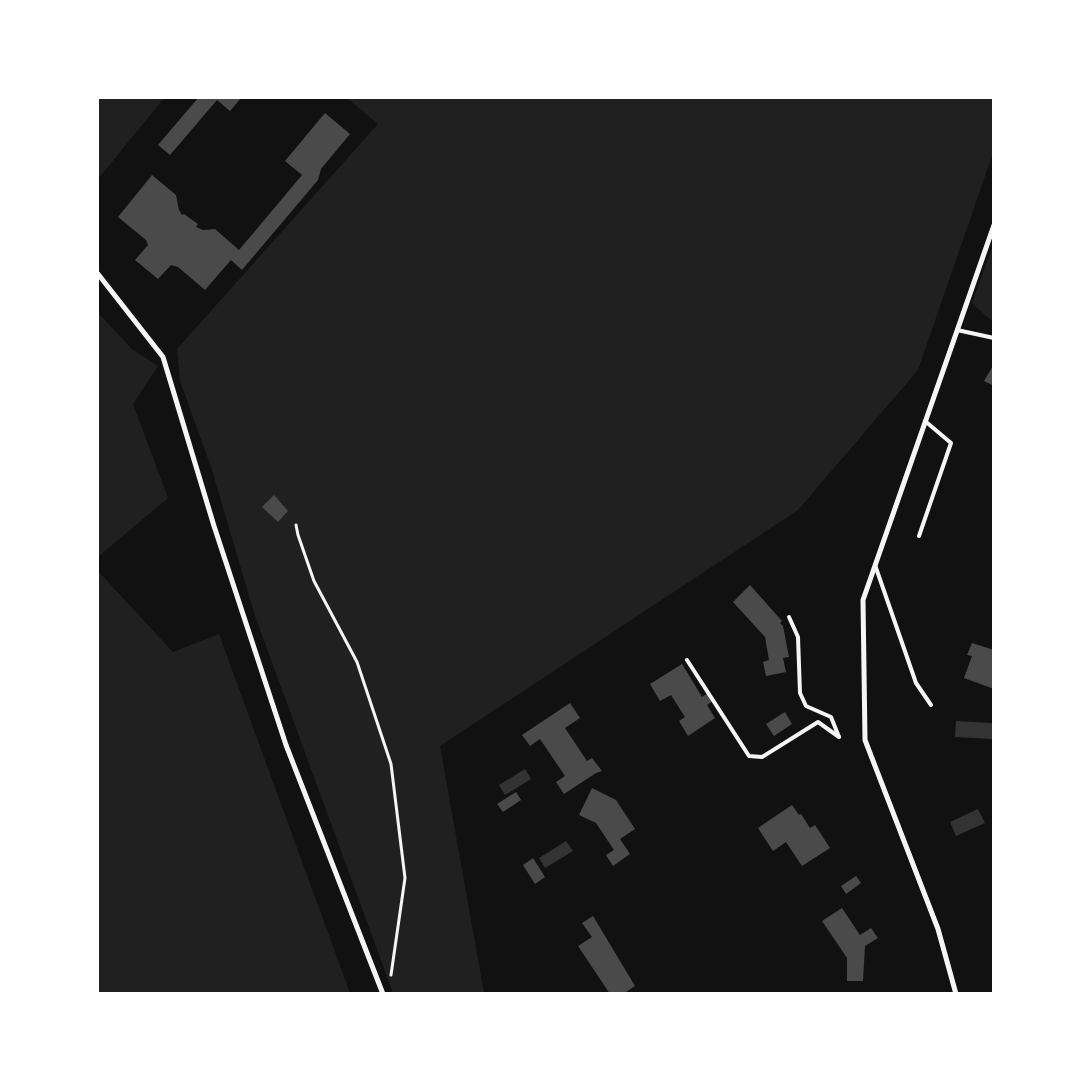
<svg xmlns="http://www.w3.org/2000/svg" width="1091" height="1091" font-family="'DM Sans',sans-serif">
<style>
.green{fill:#202020}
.water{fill:#333}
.building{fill:#4a4a4a}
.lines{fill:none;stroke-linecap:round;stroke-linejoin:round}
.path{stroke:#f5f5f5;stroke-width:3}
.service{stroke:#f5f5f5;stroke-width:4}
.minor{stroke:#f5f5f5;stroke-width:5}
</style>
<rect width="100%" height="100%" fill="#111"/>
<!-- green -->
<g class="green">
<path d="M98 98H164L98 179Z"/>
<path d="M347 98H993V153L918 370 798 510 440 746 484 993H393L255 616 211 467 180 381 177 349 378 124Z"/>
<path d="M993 245V322L972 303Z"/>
<path d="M98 313 133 350 158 366 133 404 168 498 98 557Z"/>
<path d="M98 571 173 652 219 634 350 993H98Z"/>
</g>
<!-- water -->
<g class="water">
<path d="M956 721 992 723V739L955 737Z"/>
<path d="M525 769 531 779 505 795 499 785Z"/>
<path d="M978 809 985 823 956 836 950 822Z"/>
<path d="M566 841 573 851 545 868 539 858Z"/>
</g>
<!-- building -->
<g class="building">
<path d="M198 98H241L230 111 217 100 170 155 158 145Z"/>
<path d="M325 113 350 134 321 169 318 180 242 270 231 260 205 290 178 267 171 265 158 279 135 260 148 245 146 240 118 217 152 175 176 195 179 210 182 215 184 214 198 224 196 227 203 230 215 229 239 250 302 175 285 161Z"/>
<path d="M994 364V386L984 381Z"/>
<path d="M274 495 288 511 278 522 262 507Z"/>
<path d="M750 585 782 621 780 623 783 626 789 657 783 658 786 672 766 676 763 662 769 660 765 637 733 602Z"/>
<path d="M972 643 994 650V689L964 678 972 656 967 655Z"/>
<path d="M682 664 702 697 708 693 713 701 707 705 715 718 688 736 679 721 685 717 671 695 660 701 650 684Z"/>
<path d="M570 703 580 718 565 728 587 761 592 758 602 771 596 773 564 794 556 782 565 776 540 739 530 746 522 735Z"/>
<path d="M785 712 792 724 774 736 766 724Z"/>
<path d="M592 788 616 800 635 829 620 839 630 854 613 866 606 855 614 850 596 823 579 815Z"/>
<path d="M516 792 521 800 503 812 497 804Z"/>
<path d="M792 805 799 815 801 814 810 828 815 825 830 848 802 866 786 842 773 851 758 828Z"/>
<path d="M533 858 545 877 535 884 523 865Z"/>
<path d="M856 876 861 883 846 894 841 886Z"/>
<path d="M842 908 860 935 871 928 878 938 865 946 863 981H847V958L822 921Z"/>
<path d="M593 916 635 986 623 994H610L578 946 592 937 582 923Z"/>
</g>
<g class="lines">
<!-- path -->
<path class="path" d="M296 525 298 535 314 581 357 662 391 764 405 878 391 975"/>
<!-- service -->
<g class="service">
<path d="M957 330 994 338"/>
<path d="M919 536 951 443 925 421"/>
<path d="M875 565 916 683 931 705"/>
<path d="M789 617 798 637 800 693 806 706 831 717 839 737"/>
<path d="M687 660 749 756 762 757 818 722 839 737"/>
</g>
<!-- minor -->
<g class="minor">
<path d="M98 274 163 357 214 526 286 745 383 994"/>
<path d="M956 994 938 929 865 740 863 600 994 225"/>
</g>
</g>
<!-- border -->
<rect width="1091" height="1091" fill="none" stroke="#ffffff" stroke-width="198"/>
</svg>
